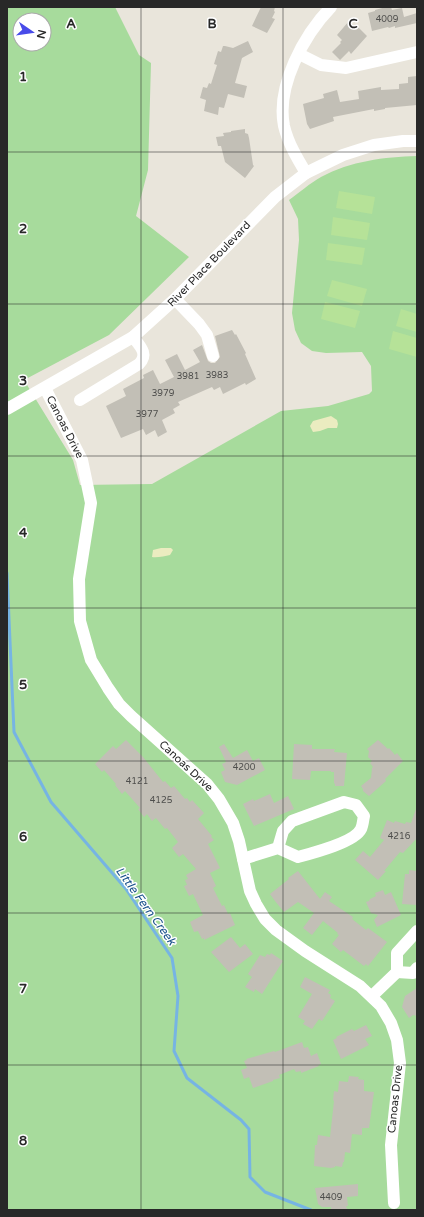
<svg xmlns="http://www.w3.org/2000/svg" width="424" height="1217" font-family="'Varela Round',sans-serif">
<style>
.green{fill:#a7db9c;fill-rule:evenodd}
.sand{fill:#ebecc0}
.pitch{fill:#b6e298}
.lines{fill:none;stroke-linecap:round;stroke-linejoin:round}
.stream{stroke:#76b4e3;stroke-width:3}
.building{fill:#c2bfb6}
.minor{stroke:#fff;stroke-width:12}
.grid{fill:none;stroke:#282828;stroke-width:1;stroke-opacity:0.55}
.labels{text-anchor:middle;dominant-baseline:central;stroke-width:3;stroke-linejoin:round;paint-order:stroke}
.number-label{font-size:9px;fill:#4e4e4c}
.street-label{font-size:11px;fill:#282828;stroke:#fff}
.water-label{font-size:12px;font-style:italic;fill:#19518b;stroke:#fff}
.grid-label{font-size:13px;text-anchor:middle;font-weight:bold;fill:#282828;stroke:#fff;stroke-width:3;stroke-linejoin:round;paint-order:stroke}
</style>
<rect width="100%" height="100%" fill="#e9e5db"/>
<!-- green -->
<path class="green" d="M7 7H115L139 55 151 63 148 170 136 216 189 257 109 335 24 380 73 460 80 485 152 484 281 411 328 406 369 394 372 391 371 366 362 352 326 353 312 351 301 343 295 330 292 313 299 240 298 219 289 200C299 193 310 183 321 177 351 161 384 157 417 156V1210H7ZM20 20H44V44H20Z"/>
<!-- sand -->
<g class="sand">
<path d="M331 416 337 420 338 424 337 428H328L320 431 313 432 310 426 313 421Z"/>
<path d="M161 548H171L173 550 170 555C165 556 157 558 152 557L153 550Z"/>
</g>
<!-- pitch -->
<g class="pitch">
<path d="M339 191 375 197 372 214 336 208Z"/>
<path d="M333 217 370 223 367 240 331 235Z"/>
<path d="M328 243 365 248 362 265 326 260Z"/>
<path d="M332 280 367 289 362 306 327 296Z"/>
<path d="M325 302 360 311 355 328 321 319Z"/>
<path d="M401 309 417 314V332L396 326Z"/>
<path d="M393 331 417 338V357L389 349Z"/>
</g>
<g class="lines">
<!-- stream -->
<path class="stream" d="M7 573 14 732 51 802 126 889 172 958 178 996 174 1051 187 1078 241 1120 249 1129 250 1177 265 1192 311 1210"/>
</g>
<!-- building -->
<g class="building">
<path d="M261 7H275L274 11 275 12 272 18 275 19 267 33 252 26Z"/>
<path d="M386 7H391L392 10 402 8 404 17 417 13V23L395 28V26L389 28 388 27 372 31 368 13 375 11V10Z"/>
<path d="M349 21 354 26 356 25 367 36 351 54 349 51 340 60 332 52 341 43 340 42 342 40 337 35Z"/>
<path d="M248 41 253 52 242 58 235 83 247 86 244 98 228 94 224 108 219 107 218 115 204 111 206 100 200 98 203 87 207 88 209 83 211 84 217 65 214 64 218 51 221 52 223 46H225L233 48Z"/>
<path d="M417 76V105L385 108V109L374 111V109L333 117 334 121 310 129 307 124 303 104 324 98 323 94 337 90 340 102 359 99 358 91 381 87V90L399 89V84L408 83V77Z"/>
<path d="M245 129V133L248 134 249 138 253 165 254 166 245 178 225 162 221 146H218L216 137 224 136 223 133 231 132V131Z"/>
<path d="M232 330 235 335 236 334 246 353 245 354 256 379 246 385 245 383 223 394 220 387 214 390 212 387 178 402 180 405 173 409 175 413 162 420 167 432 158 437 155 430 146 435 143 429 121 438 106 406 126 396 123 389 144 378 143 375 153 370 160 384 174 377 165 360 177 354 185 370 200 362 193 350 202 345 208 361 211 363H215L220 357 215 336Z"/>
<path d="M126 740 143 757 163 782 165 781 171 788 174 786 185 799 187 798 190 802 192 800 204 813 198 819 212 836 211 837 214 840 208 844 220 868 210 873 216 886 213 888 222 906 224 905 228 914 230 913 235 925 204 940V938L202 939 198 931 194 932 190 922 203 915 193 894 189 896 184 886 187 885 185 880 188 879 186 875 196 869 183 854 179 857 172 848 178 842 167 828 165 829 156 818 152 821 147 814 144 817 138 809 140 808 125 791 122 794 115 785 116 784 104 770 102 772 95 764 113 746 116 749Z"/>
<path d="M378 740 388 749 389 748 395 755 397 753 403 761 385 779 386 781 369 796 363 791V789L361 786 371 778 372 768 373 767 370 763 372 761 368 757 369 751 367 749Z"/>
<path d="M224 744 233 758 247 750 253 761 259 758 265 770 237 785 225 782 221 772 225 770 222 764 226 762 219 747Z"/>
<path d="M294 744 312 745V749H335L334 752 347 753 344 786H335V784L334 783V772H331V771H311L310 780 292 779Z"/>
<path d="M270 794 274 803 288 796 294 809 254 826 243 804 253 799 254 801Z"/>
<path d="M416 809H417V838L403 853 400 852 384 871H386L378 880 355 860 363 851 370 857 384 840 380 838 387 820 394 823 395 821 405 824 406 822 411 823Z"/>
<path d="M409 870 417 871V905L402 904 405 874H409Z"/>
<path d="M298 871 320 899 325 892 332 897 329 901 353 917 352 919 366 930 368 928 387 942 368 966 366 964 364 966 343 950 341 952 332 944 339 935 337 934 338 933 323 921 312 935 303 928 314 913 298 902 284 912 275 901 270 894 289 879 288 878Z"/>
<path d="M383 890 385 895 391 892 401 915 377 927 374 920 378 915 371 913 366 902 369 901 370 899 376 896 375 893Z"/>
<path d="M231 937 240 948 245 944 253 954 229 972 211 952Z"/>
<path d="M271 953 283 961 262 994 255 989 254 992 245 987 252 977 248 974 260 955 265 957 267 954 270 955Z"/>
<path d="M305 977 330 990 328 993 331 995 330 998 335 1001 322 1021 319 1019 312 1029 303 1024 305 1021 298 1017 312 994 300 987Z"/>
<path d="M417 988V1016L413 1015 409 1018 402 1007 405 996Z"/>
<path d="M366 1025 372 1036 365 1039 369 1045 341 1059 333 1040 337 1038 336 1037 352 1029 354 1031Z"/>
<path d="M302 1042 304 1048 308 1047 311 1056 317 1053 321 1064 318 1065 319 1066 301 1073V1071L296 1072 294 1069 279 1075 280 1078 273 1080V1081L253 1088 249 1077 244 1079 241 1070 247 1068 244 1061 247 1060 246 1059 274 1051 275 1052Z"/>
<path d="M349 1076 359 1077 358 1079 364 1080V1091L374 1092 369 1128H362V1135L352 1134 350 1153 345 1152 344 1162H343L342 1167 335 1166V1167L331 1168 314 1166 315 1145H317L318 1135 330 1137 334 1101 333 1100 334 1091 338 1092 339 1081 348 1082Z"/>
<path d="M358 1184V1196L347 1197 348 1206H346L347 1209 331 1210V1207H322L318 1204 315 1188Z"/>
</g>
<g class="lines">
<!-- minor -->
<g class="minor">
<path d="M299 54 321 65 346 68 417 52"/>
<path d="M306 173C297 158 288 143 284 126 276 86 304 35 331 7"/>
<path d="M175 299 199 324 207 335 213 356"/>
<path d="M45 388 82 460 91 503 79 579 80 621 91 660 108 688 119 704 131 716 207 784 219 799 233 823 239 841 250 891 256 904 265 919 276 930 305 951 360 986 381 1006 391 1023 397 1040 400 1063 391 1145 394 1203"/>
<path d="M80 400 139 364C149 354 140 346 133 337"/>
<path d="M7 409 133 337 175 299 275 197 306 173 343 155 374 145 403 141H417"/>
<path d="M243 859 278 848 298 857C313 853 355 842 361 829 363 825 363 820 364 816L356 805 344 802 292 821 283 831 278 848"/>
<path d="M397 972 413 973 417 968"/>
<path d="M372 996 397 972V953L417 931"/>
</g>
</g>
<!-- grid -->
<path class="grid" d="M141 7V1210M283 7V1210M7 152H417M7 304H417M7 456H417M7 608H417M7 761H417M7 913H417M7 1065H417"/>
<g class="labels">
<!-- number labels -->
<g class="number-label">
<text x="387" y="19">4009</text>
<text x="217" y="375">3983</text>
<text x="188" y="376">3981</text>
<text x="163" y="393">3979</text>
<text x="147" y="414">3977</text>
<text x="244" y="767">4200</text>
<text x="137" y="781">4121</text>
<text x="161" y="800">4125</text>
<text x="399" y="836">4216</text>
<text x="331" y="1197">4409</text>
</g>
<!-- street labels -->
<g class="street-label">
<text transform="translate(209 264) rotate(-46)">River Place Boulevard</text>
<text transform="translate(65 427) rotate(63)">Canoas Drive</text>
<text transform="translate(186 766) rotate(43)">Canoas Drive</text>
<text transform="translate(395 1099) rotate(-84)">Canoas Drive</text>
</g>
<!-- water labels -->
<g class="water-label">
<text transform="translate(146 906) rotate(54)">Little Fern Creek</text>
</g>
</g>
<g class="grid-label">
<text x="71" y="28">A</text>
<text x="212" y="28">B</text>
<text x="353" y="28">C</text>
<text x="23" y="81">1</text>
<text x="23" y="233">2</text>
<text x="23" y="385">3</text>
<text x="23" y="537">4</text>
<text x="23" y="689">5</text>
<text x="23" y="841">6</text>
<text x="23" y="993">7</text>
<text x="23" y="1145">8</text>
</g>
<!-- border -->
<rect width="424" height="1217" fill="none" stroke="#282828" stroke-width="16"/>
<!-- north arrow -->
<g transform="translate(32 32) rotate(103)"><circle r="19" fill="#ffffff" stroke="#a9a9a9"/>
<path d="M0-3L7 15L0 10L-7 15Z" fill="#484be9"/>
<text y="-6" font-size="11" font-weight="bold" text-anchor="middle" fill="#282828">N</text>
</g>
</svg>
